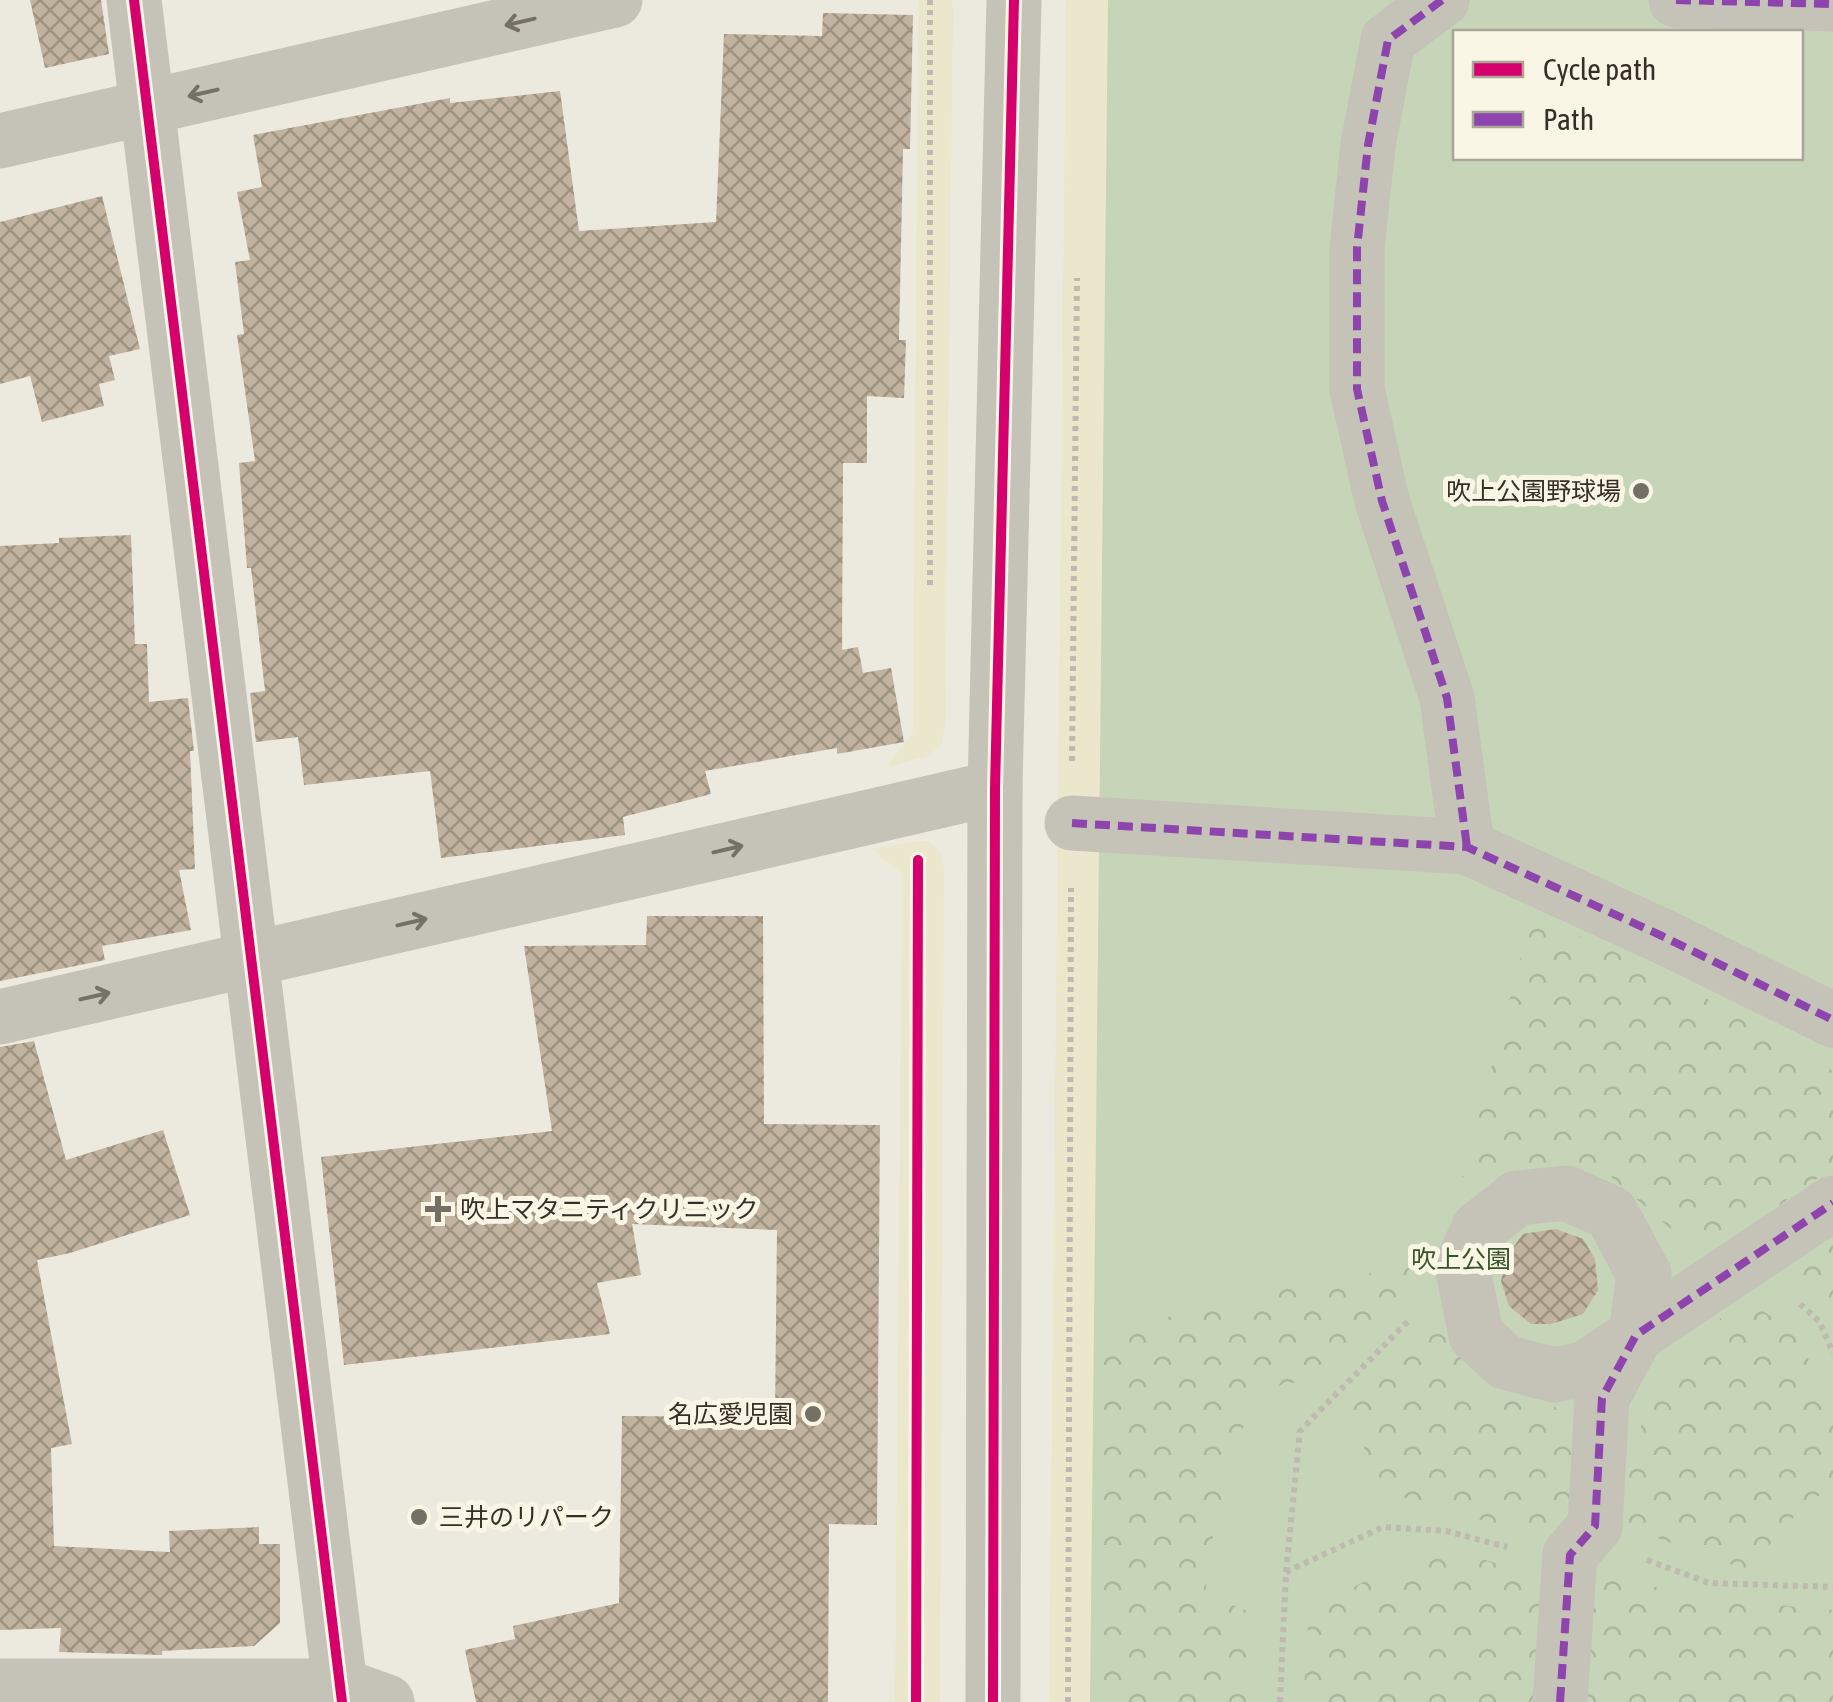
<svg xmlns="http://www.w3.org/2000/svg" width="1833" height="1702" font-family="'Asap Condensed','Noto Sans JP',sans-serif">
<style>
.green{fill:#c6d4b8;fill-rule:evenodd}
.forest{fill:url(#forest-crowns)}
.plaza{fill:#ebe7cc}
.building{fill:url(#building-cross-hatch)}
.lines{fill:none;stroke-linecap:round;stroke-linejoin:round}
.path{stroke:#bebab0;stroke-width:6;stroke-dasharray:5 5;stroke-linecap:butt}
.pedestrian{stroke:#c5c2b8;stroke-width:55}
.minor{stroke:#c5c2b8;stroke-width:55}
.tertiary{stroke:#c5c2b8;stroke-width:55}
.quiet{stroke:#8e44ad;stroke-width:8;stroke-dasharray:15 8;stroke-linecap:butt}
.cycleway-casing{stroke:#faf6e5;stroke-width:16}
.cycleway{stroke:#d6006c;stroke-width:10}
.oneway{stroke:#767168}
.poi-dot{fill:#757066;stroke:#faf6e5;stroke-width:4}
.labels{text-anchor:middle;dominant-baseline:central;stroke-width:10;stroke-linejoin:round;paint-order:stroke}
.poi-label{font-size:25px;fill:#352f26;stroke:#faf6e5;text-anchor:end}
.park-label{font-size:25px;fill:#385529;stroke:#faf6e5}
</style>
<defs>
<pattern id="forest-crowns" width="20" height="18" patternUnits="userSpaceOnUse" patternTransform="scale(2.5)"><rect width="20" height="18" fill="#c6d4b8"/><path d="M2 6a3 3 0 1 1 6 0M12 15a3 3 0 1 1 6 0" fill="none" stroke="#abb69e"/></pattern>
<pattern id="building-cross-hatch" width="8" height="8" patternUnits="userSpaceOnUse" patternTransform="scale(2.5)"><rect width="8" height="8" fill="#c1b39f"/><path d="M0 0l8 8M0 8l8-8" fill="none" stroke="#9e9281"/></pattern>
</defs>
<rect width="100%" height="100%" fill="#eceade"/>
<!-- green -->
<path class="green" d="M1106 0H1833V1702H1088ZM1456 32H1800V158H1456Z"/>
<!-- forest -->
<g class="forest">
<path d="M1532 916 1658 971 1833 1071V1171L1810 1182 1733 1241 1671 1229 1602 1169 1534 1165 1462 1177Z"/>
<path d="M1833 1235V1304L1785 1268Z"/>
<path d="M1434 1263 1334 1375 1255 1390 1216 1515 1205 1594 1252 1613 1253 1702H1098L1102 1373 1100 1334 1292 1286Z"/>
<path d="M1739 1295 1798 1335 1833 1416V1483L1794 1517 1747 1570 1624 1526 1632 1450 1646 1413Z"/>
<path d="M1446 1309 1477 1392 1542 1391 1577 1435 1582 1495 1545 1535 1451 1513 1381 1490 1350 1411Z"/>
<path d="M1451 1551 1545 1576 1533 1702H1303L1309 1609 1382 1573Z"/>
<path d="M1591 1571 1700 1598 1833 1610V1702H1580Z"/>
</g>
<!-- plaza -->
<g class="plaza">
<path d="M918 0H952L953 11 945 724 942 743 930 755 886 768 913 732Z"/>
<path d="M1066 0H1108L1090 1702H1049Z"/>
<path d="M917 841H929L940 852 944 867 940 1702H895L902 874 872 849Z"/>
</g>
<!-- building -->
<g class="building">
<path d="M30 0H101L109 54 45 68Z"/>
<path d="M823 13 913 15 910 149H903L899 340H906L904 398 867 396V463H843L842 650 858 647 863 673 891 668 904 742 837 754V748L705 771 711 794 623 817 625 835 441 858 430 771 304 785 298 737 256 742 250 693 265 691 251 568H247L239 463 255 461 237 335 244 334 235 262 250 260 237 192 262 187 253 135 450 98V103L560 91 579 231 716 222 724 34 822 36Z"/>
<path d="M102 196 140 349 109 356 115 380 99 384 104 406 42 422 30 376 0 384V222Z"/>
<path d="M131 535 135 644H147L149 702 188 698 194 751H190L195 869 179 870 191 930 102 946 105 960 0 981V546L59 543V538Z"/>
<path d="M647 916H763L764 1124 880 1125 877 1525 829 1524 828 1702H476L465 1650 515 1639 513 1626 619 1603 622 1416 775 1417 777 1230 632 1224 641 1275 597 1283 610 1334 344 1365 321 1157 552 1131 524 946 646 945Z"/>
<path d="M34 1041 66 1160 163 1130 190 1215 70 1253 37 1260 72 1444 51 1448 54 1546 170 1552 169 1531 259 1527V1544H280V1623L254 1646 162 1651V1655L59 1652 61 1628 0 1630V1047Z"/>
<path d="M1556 1229 1583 1239 1595 1259 1598 1290 1583 1314 1551 1324H1531L1509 1306 1501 1281 1507 1256 1523 1234Z"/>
</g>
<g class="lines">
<!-- path -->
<g class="path">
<path d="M930 0V585"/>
<path d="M1072 761 1077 278"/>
<path d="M1800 1304 1819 1321 1833 1353"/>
<path d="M1647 1560 1709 1583 1833 1587"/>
<path d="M1286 1572 1300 1431 1408 1321"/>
<path d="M916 1702 918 873"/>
<path d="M1068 1702 1071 888"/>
<path d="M1280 1702 1286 1572 1383 1527 1446 1531 1507 1547"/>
</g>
<!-- pedestrian -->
<g class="pedestrian">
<path d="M1442 0 1388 40 1368 145 1357 248V389L1382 501 1447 698 1467 847"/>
<path d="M1676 0 1833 4"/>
<path d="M1072 823 1467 847 1662 936 1833 1020"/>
<path d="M1566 1193 1611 1213 1644 1274 1636 1335 1585 1369 1554 1375 1505 1362 1476 1335 1462 1265 1479 1228 1517 1198Z"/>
<path d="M1560 1702 1570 1555 1595 1526 1602 1398 1636 1335 1833 1203"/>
</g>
<!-- minor -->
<g class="minor">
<path d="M134 0 342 1702"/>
<path d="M0 141 615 0"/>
<path d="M0 1017 995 788"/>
<path d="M0 1686H342L387 1702"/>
</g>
<!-- tertiary -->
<path class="tertiary" d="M993 1702 995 788 1014 0"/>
<!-- quiet -->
<g class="quiet">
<path d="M1442 0 1388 40 1368 145 1357 248V389L1382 501 1447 698 1467 847"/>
<path d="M1676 0 1833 4"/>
<path d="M1072 823 1467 847 1662 936 1833 1020"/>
<path d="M1560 1702 1570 1555 1595 1526 1602 1398 1636 1335 1833 1203"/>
</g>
<!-- cycleway casing -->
<g class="cycleway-casing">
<g id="cycleway">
<path d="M134 0 342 1702"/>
<path d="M916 1702 918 860"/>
<path d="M993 1702 995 788 1014 0"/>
</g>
</g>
<!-- cycleway -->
<use href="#cycleway" class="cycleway"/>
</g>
<!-- one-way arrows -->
<defs><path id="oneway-shaft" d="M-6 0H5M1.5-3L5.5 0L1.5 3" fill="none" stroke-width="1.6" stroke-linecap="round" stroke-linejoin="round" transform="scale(2.5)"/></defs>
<g class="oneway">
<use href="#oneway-shaft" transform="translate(520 22) rotate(167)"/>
<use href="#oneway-shaft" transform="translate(203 93) rotate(167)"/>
<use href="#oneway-shaft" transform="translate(728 849) rotate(-13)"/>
<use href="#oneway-shaft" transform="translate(412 922) rotate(-13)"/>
<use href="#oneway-shaft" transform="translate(95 996) rotate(-13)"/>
</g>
<!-- markers -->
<g class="poi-dot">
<circle cx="1641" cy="491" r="10"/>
<path d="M433 1194h10v10h10v10h-10v10h-10v-10h-10v-10h10z"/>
<circle cx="813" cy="1414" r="10"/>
<circle cx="419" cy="1517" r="10"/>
</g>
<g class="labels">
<!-- poi labels -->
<g class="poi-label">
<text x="1621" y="491">吹上公園野球場</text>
<text x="460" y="1209" text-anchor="start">吹上マタニティクリニック</text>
<text x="793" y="1414">名広愛児園</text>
<text x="439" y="1517" text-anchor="start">三井のリパーク</text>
</g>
<!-- park labels -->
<g class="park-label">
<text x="1461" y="1259">吹上公園</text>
</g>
</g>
<!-- legend -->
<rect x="1453" y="30" width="350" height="130" fill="#faf6e5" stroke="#aba699" stroke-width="2.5"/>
<rect x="1473" y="62" width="50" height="15" fill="#d6006c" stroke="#aba699" stroke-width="2.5"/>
<text x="1543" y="80" font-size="30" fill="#352f26">Cycle path</text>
<rect x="1473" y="112" width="50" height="15" fill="#8e44ad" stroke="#aba699" stroke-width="2.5"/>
<text x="1543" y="130" font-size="30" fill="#352f26">Path</text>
</svg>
